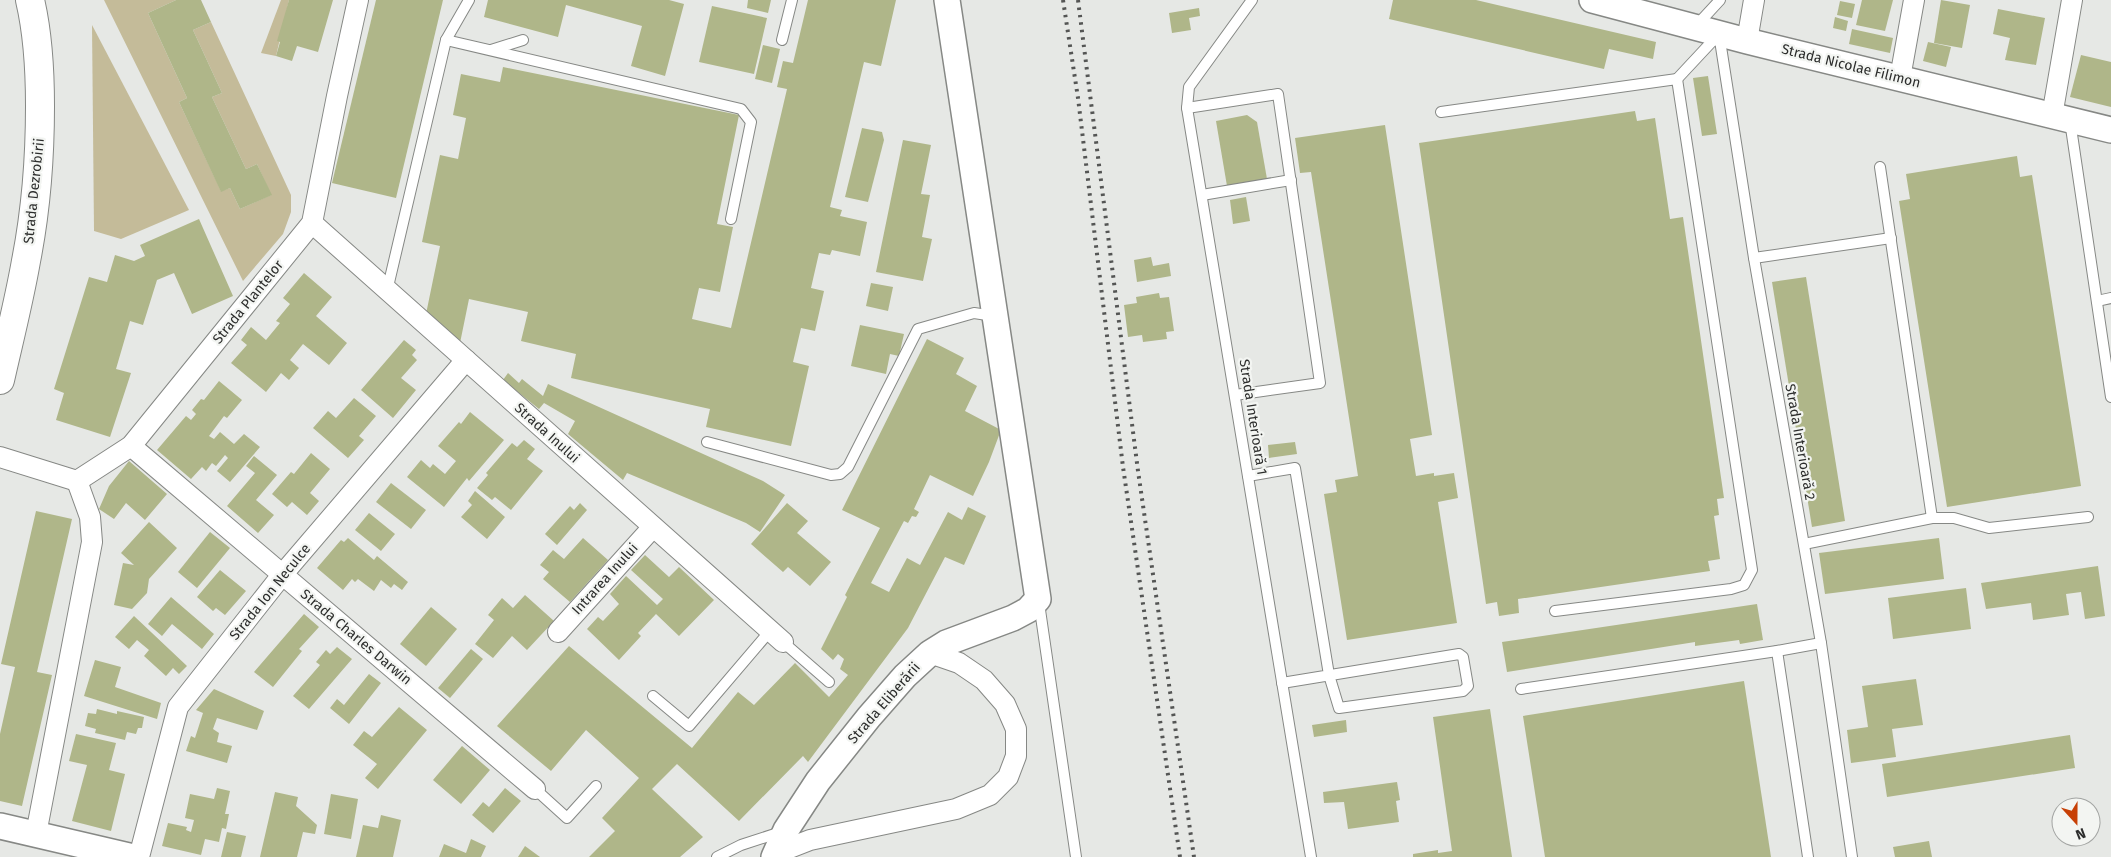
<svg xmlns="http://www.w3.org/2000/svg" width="2111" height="857" font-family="'Fira Sans',sans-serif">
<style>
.green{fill:#c4bb99}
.building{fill:#afb689}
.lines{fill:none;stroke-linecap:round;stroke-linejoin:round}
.service-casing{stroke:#868885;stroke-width:12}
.minor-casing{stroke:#868885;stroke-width:22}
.tertiary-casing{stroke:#868885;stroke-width:28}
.secondary-casing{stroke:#868885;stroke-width:30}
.service{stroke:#fff;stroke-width:10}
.minor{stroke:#fff;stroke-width:20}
.tertiary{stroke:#fff;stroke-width:25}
.secondary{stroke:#fff;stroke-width:28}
.rail{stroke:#545554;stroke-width:4;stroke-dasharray:2.5 5;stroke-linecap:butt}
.labels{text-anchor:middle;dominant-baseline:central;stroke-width:4.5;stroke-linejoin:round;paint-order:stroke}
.street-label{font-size:14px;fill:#2c2d2c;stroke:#f3f5f2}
</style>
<rect width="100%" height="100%" fill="#e6e8e5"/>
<!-- green -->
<g class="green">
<path d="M104 0H176L148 13 187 98 179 102 221 191 230 188 240 209 271 195 257 164 246 169 212 97 222 93 193 30 211 22 291 195V212L283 234 243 281Z"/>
<path d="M281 0H289L276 56 261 53Z"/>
<path d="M92 25 189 210 121 239 94 231Z"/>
</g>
<!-- building -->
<g class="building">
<path d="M176 0H201L211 22 193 30 222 93 212 97 246 169 257 164 272 195 240 209 230 188 221 192 179 102 187 98 148 13Z"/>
<path d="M289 0H333L318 52 297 46 292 61 276 56 280 42 277 41Z"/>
<path d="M376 0H443L396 198 332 183Z"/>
<path d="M488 0H669L684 4 665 76 631 66 642 26 566 5 558 37 484 17Z"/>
<path d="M748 0H771L768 13 747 8Z"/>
<path d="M808 0H896L881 66 864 62 830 207 842 210 840 216 867 222 860 256 832 250 830 255 819 253 811 288 824 291 815 331 801 328 793 362 809 366 791 446 706 427 710 409 571 378 576 354 521 341 528 312 469 299 460 343 426 314 440 246 422 242 440 155 458 159 466 118 453 115 461 74 500 82 503 67 739 115 717 224 733 227 720 292 699 288 692 319 731 328 787 89 777 87 783 61 793 63Z"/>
<path d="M1393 0H1476L1656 42 1653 59 1609 49 1604 69 1389 19Z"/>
<path d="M1862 0H1893L1885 31 1856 25Z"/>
<path d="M1941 0 1970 5 1962 48 1934 43Z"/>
<path d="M1840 1 1855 4 1852 18 1837 15Z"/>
<path d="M712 6 767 18 754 74 699 62Z"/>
<path d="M1199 8 1200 16 1189 18 1191 30 1172 33 1169 13Z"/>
<path d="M1998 9 2045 18 2036 65 2005 60 2010 38 1993 34Z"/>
<path d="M1835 17 1848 21 1846 31 1833 28Z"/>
<path d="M1852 29 1893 38 1890 53 1849 44Z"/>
<path d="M1928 42 1951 47 1946 67 1923 61Z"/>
<path d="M763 45 780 49 772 83 755 79Z"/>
<path d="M2081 55 2111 62V107L2070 97Z"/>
<path d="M1708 76 1717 134 1702 136 1693 78Z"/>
<path d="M1635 111 1637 121 1655 118 1670 219 1683 217 1724 498 1717 499 1719 515 1714 516 1720 559 1708 561 1710 571 1518 599 1519 613 1499 616 1497 602 1486 604 1419 143Z"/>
<path d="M1247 115 1257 122 1267 179 1227 186 1216 121Z"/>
<path d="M1385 125 1432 435 1410 439 1416 476 1434 473V476L1454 473 1458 498 1438 502 1457 623 1347 640 1324 494 1337 492 1335 480 1358 476 1311 172 1300 173 1295 138Z"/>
<path d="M862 128 882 132 884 140 868 202 845 197Z"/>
<path d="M903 140 931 145 921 194 930 195 922 237 932 239 923 281 876 272Z"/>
<path d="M2017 156 2020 177 2032 175 2081 486 1947 507 1899 201 1910 199 1906 174Z"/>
<path d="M1246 197 1250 221 1233 224 1230 200Z"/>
<path d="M199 219 233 296 192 314 174 273 157 280 143 325 130 321 116 369 131 373 110 437 56 420 64 393 54 389 89 277 107 282 115 255 134 261 145 256 140 245Z"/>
<path d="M1151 257 1153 266 1169 263 1171 276 1137 282 1134 260Z"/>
<path d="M304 273 332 297 316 316 347 343 329 365 303 344 290 360 299 368 289 380 281 373 266 392 231 363 247 345 241 340 251 327 266 340 280 323 276 321 290 304 283 298Z"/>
<path d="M1806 277 1845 521 1812 527 1772 282Z"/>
<path d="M871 283 893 287 888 311 866 306Z"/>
<path d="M1159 293 1160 298 1169 297 1174 331 1166 332 1167 339 1143 342 1142 335 1128 337 1124 305 1137 303 1136 297Z"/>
<path d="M860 325 904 334 899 356 890 354 886 374 851 366Z"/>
<path d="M927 339 964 358 956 374 977 386 965 411 1001 430 989 462 973 496 930 475 914 509 919 512 916 517 912 516 908 523 904 521 871 583 889 592 907 558 920 565 948 512 962 520 968 507 986 516 964 565 945 557 908 628 808 762 803 756 739 821 677 764 652 789 703 837 680 857H589L615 831 602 818 639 778 586 730 551 771 497 726 569 646 692 748 738 692 754 705 795 663 829 697 848 675 840 669 844 659 838 654 833 660 821 649 847 597 845 595 880 528 842 510Z"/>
<path d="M404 340 416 350 412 355 417 360 401 378 416 390 393 418 361 390Z"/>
<path d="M508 373 519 383 522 379 543 396 548 384 763 481 785 495 760 532 746 523 627 473 623 480 568 434 575 421 544 403 539 409 503 380Z"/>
<path d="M219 381 242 400 227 418 224 416 209 436 214 439 220 432 234 444 244 434 260 447 230 482 217 471 228 458 225 455 216 466 212 463 206 471 202 467 191 479 157 450 186 416 191 420 196 414 192 410 201 399 204 400Z"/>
<path d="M354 398 376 416 359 436 364 440 348 458 313 428 328 411 336 418Z"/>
<path d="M470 412 504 440 469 481 467 478 444 507 407 477 421 460 430 468 433 464 445 474 456 461 438 446 459 422 461 424Z"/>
<path d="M524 440 535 449 527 459 543 471 511 510 495 497 492 500 477 488 488 475 486 473 512 443 517 447Z"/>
<path d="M1295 442 1297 454 1269 458 1268 445Z"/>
<path d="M311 453 330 469 310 493 319 501 307 515 292 502 287 507 272 494 291 472 294 474Z"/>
<path d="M254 456 277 475 256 500 274 515 258 533 227 506 255 473 246 466Z"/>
<path d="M129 461 167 494 145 520 126 503 114 519 99 509 109 486Z"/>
<path d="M391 483 426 510 411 529 376 502Z"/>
<path d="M475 491 505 517 487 539 461 517 472 505 468 501Z"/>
<path d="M580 503 587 510 557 545 545 534 570 506 574 510Z"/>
<path d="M787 503 808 521 797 533 831 562 810 586 788 567 783 572 751 544Z"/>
<path d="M36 511 72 519 37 672 52 675 22 806 0 801V734L15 667 1 664Z"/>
<path d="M369 513 395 534 381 551 355 530Z"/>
<path d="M149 522 177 548 149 579 147 593 132 609 114 605 123 563 134 565 121 553Z"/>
<path d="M210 532 230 548 197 588 178 572Z"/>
<path d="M348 538 374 560 377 556 408 582 402 590 394 584 391 588 381 580 374 591 358 579 355 582 352 579 343 590 317 568 341 540 344 542Z"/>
<path d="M583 538 608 560 570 602 543 579 549 572 540 565 553 550 564 559Z"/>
<path d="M1939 538 1944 579 1825 594 1819 553Z"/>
<path d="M645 555 669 577 679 567 714 600 679 636 656 614 638 633 641 636 619 660 587 629 598 617 603 621 619 604 610 594 626 576 657 605 663 599 631 570Z"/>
<path d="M2098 566 2105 616 2085 619 2081 592 2066 594 2069 615 2033 620 2031 603 1986 609 1981 583Z"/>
<path d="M220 570 246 591 225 615 216 608 213 611 197 597Z"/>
<path d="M1966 588 1971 629 1893 639 1888 598Z"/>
<path d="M525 595 554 621 527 650 512 636 493 658 475 644 494 620 488 615 502 598 513 608Z"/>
<path d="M171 597 214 634 202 649 172 624 162 636 148 624Z"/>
<path d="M1757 604 1763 640 1740 644 1739 640 1695 646V642L1507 672 1502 642Z"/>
<path d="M431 607 457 629 426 666 400 644Z"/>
<path d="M304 614 319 627 299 649 302 651 273 687 254 672Z"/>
<path d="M134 616 187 666 179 674 173 668 166 676 144 656 149 650 137 640 129 649 115 637Z"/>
<path d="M337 647 352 659 309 709 293 696 320 665 316 662 326 650 330 654Z"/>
<path d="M471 649 483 659 450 698 438 688Z"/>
<path d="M95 660 121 667 115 687 161 703 157 719 84 696Z"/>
<path d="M369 674 381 683 349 724 330 708 337 699 344 705Z"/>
<path d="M1916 679 1923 725 1892 729 1896 757 1851 763 1847 730 1868 727 1862 686Z"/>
<path d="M1744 681 1771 857H1545L1523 716Z"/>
<path d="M214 689 264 711 257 730 217 718 213 729 219 733 217 742 232 746 227 763 186 751 191 736 195 738 203 713 196 710Z"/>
<path d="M399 707 427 730 378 789 365 778 377 764 353 745 364 731 372 737Z"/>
<path d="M97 709 117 714V711L144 717 142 728H138L136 734 127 732 125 740 95 733 96 729 85 726 88 713 96 714Z"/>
<path d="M1490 709 1512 857H1413V854L1438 850V853L1452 851 1433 717Z"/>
<path d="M1346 720 1347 732 1314 737 1312 725Z"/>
<path d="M76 734 116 743 109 770 125 774 111 831 72 821 87 765 69 761Z"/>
<path d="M2070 735 2075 768 1887 797 1882 764Z"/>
<path d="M462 746 490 770 461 804 433 780Z"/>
<path d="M1397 782 1400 800 1396 801 1399 822 1348 829 1344 802 1324 803 1323 792Z"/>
<path d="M217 788 230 791 225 814H229L226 829 222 828 219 842 205 839 201 855 162 846 168 823 187 827 186 830 191 832 194 820 185 818 190 794 214 799Z"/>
<path d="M505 788 521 801 493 833 472 815 483 802 489 807Z"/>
<path d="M275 792 298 797 296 806 317 825 315 834 303 832 297 857H260Z"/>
<path d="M331 794 358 799 351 839 324 834Z"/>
<path d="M381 815 401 820 393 857H356L363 825 378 828Z"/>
<path d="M227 832 246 836 241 857H221Z"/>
<path d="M471 839 486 846 481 857H439L444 844 466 853Z"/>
<path d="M1929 841 1932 857H1895L1893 847Z"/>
<path d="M525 846 540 857H518Z"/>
</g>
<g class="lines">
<!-- service casing -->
<g class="service-casing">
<g id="service">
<path d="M1252 0 1189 87 1187 108 1311 857"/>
<path d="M1696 26 1720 0"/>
<path d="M1719 34 1754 258 1821 643 1852 857"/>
<path d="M446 40 741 109 751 122 731 219"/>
<path d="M782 40 792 0"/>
<path d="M491 50 523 40"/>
<path d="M1677 79 1719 34"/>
<path d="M1187 108 1278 94 1320 383 1235 395"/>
<path d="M1441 112 1677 79 1752 570 1744 585 1731 589 1555 611"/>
<path d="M2070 121 2111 397"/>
<path d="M1880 167 1932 518"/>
<path d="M1202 195 1291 180"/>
<path d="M1754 258 1891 238"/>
<path d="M387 291 446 40 469 0"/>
<path d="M2097 301 2111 298"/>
<path d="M707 442 831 475 840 474 848 467 918 329 974 313 994 316"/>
<path d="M1248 476 1295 468 1329 675 1339 708 1463 691 1468 686 1463 657 1459 654 1282 683"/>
<path d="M1804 544 1932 518H1954L1989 528 2088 517"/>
<path d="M1039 603 1076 857"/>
<path d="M783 642 829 682"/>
<path d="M1777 651 1808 857"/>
<path d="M1521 689 1777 651 1821 643"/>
<path d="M653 696 689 726 770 631"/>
<path d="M535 789 567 818 596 786"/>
<path d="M717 857 741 845 781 832"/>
</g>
</g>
<!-- minor casing -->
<g class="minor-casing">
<g id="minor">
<path d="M1747 41 1754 0"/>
<path d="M1900 78 1914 0"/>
<path d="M2052 116 2072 0"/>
<path d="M312 223 783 642"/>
<path d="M131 446 535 789"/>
<path d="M0 457 77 481"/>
<path d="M77 481 131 446 312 223 337 96 358 0"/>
<path d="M558 632 653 527"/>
<path d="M36 834 92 542 90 517 77 481"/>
<path d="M774 854 810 840 956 809 990 795 1008 777 1016 756V729L1005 704 984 680 959 663 930 653"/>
<path d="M139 857 178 707 282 575 466 360"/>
</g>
</g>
<!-- tertiary casing -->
<g class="tertiary-casing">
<g id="tertiary">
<path d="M1592 0 1747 41 2111 130"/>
<path d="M0 826 133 857"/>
<path d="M774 857 786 830 818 781 869 717 905 676 930 653 946 643 1013 618 1028 610 1038 599 947 0"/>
</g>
</g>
<!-- secondary casing -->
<g class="secondary-casing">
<path id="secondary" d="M0 380C9 340 19 301 26 261 36 210 40 158 40 106 40 71 38 34 30 0"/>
</g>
<!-- service -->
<use href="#service" class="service"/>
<!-- minor -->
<use href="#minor" class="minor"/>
<!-- tertiary -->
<use href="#tertiary" class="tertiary"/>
<!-- secondary -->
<use href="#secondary" class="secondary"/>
<!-- rail -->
<g class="rail">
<path d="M1063 0 1078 98 1123 467 1180 857"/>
<path d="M1078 0 1138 471 1194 857"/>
</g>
</g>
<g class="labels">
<!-- street labels -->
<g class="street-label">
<text transform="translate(1851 66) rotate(14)">Strada Nicolae Filimon</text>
<text transform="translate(34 191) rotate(-84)">Strada Dezrobirii</text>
<text transform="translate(248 302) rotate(-51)">Strada Plantelor</text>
<text transform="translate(1253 417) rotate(81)">Strada Interioară 1</text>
<text transform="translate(547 433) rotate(42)">Strada Inului</text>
<text transform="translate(1800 442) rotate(80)">Strada Interioară 2</text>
<text transform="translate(605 579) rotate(-48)">Intrarea Inului</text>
<text transform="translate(270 592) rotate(-51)">Strada Ion Neculce</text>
<text transform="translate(356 637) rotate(40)">Strada Charles Darwin</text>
<text transform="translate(884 703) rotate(-49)">Strada Eliberării</text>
</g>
</g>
<!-- north arrow -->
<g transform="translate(2076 822) rotate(159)"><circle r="24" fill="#f3f5f2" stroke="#a3a5a3"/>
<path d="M0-4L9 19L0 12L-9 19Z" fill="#c74006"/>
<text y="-8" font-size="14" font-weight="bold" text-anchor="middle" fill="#2c2d2c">N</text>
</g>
</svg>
